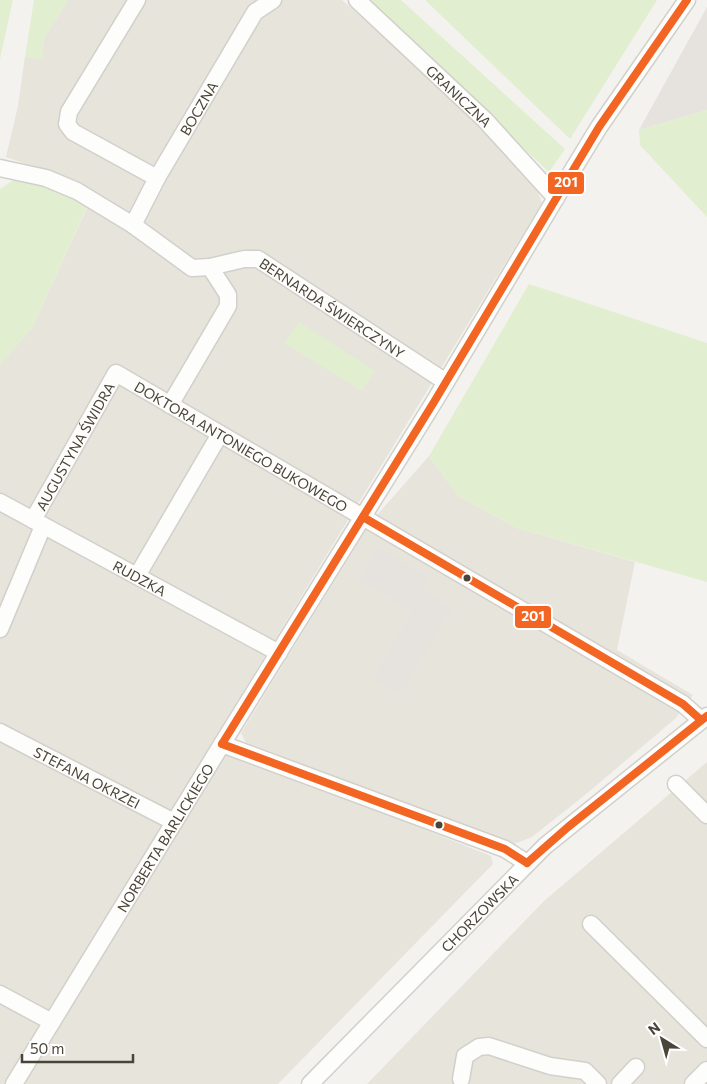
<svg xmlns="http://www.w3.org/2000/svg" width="707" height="1084" font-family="Commissioner,sans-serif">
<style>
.residential{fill:#e7e4dc}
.industrial{fill:#e6e2de}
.green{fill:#e1eecf}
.parking{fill:#e6e3df}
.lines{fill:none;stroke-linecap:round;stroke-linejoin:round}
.minor-casing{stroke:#d2d0cb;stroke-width:19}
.minor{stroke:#fdfdfc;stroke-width:16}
.bus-1-casing{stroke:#fff;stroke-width:11}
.bus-1{stroke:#f26522;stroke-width:8}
.bus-dot{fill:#4b4439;stroke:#fff;stroke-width:2}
.labels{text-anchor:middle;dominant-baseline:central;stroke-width:5;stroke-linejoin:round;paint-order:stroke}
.street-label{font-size:14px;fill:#4b4439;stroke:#fff}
.line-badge{stroke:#fff;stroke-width:2}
.badge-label{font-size:14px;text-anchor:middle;font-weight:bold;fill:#fff}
</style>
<rect width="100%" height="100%" fill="#f4f2ee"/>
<!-- residential -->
<g class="residential">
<path d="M68 0H342L481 125 538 192 542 203 211 744 491 856 493 864 278 1084H0V364L32 328 94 192 49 172 6 157 18 106 25 57 42 58 44 38Z"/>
<path d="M429 456 458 496 517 528 635 562 617 650 693 695 676 718 585 795 532 837 514 844 246 743 241 733 370 523Z"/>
<path d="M707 762V1084H367L544 901Z"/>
</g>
<!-- industrial -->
<path class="industrial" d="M707 7V110L639 130Z"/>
<!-- green -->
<g class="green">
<path d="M0 0H13L0 59Z"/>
<path d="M34 0H68L44 38 42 59 25 57Z"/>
<path d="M364 0H401L565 149 549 172Z"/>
<path d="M425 0H657L570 139Z"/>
<path d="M707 110V217L640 145 639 130Z"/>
<path d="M12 181 31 182 88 204 32 328 0 364V189Z"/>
<path d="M529 284 707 343V582L517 528 458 496 429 456Z"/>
<path d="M299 322 375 371 362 391 284 343Z"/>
</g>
<!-- parking -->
<path class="parking" d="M378 547 429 578 422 590 452 608 400 694 373 677 412 612 359 579Z"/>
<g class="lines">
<!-- minor casing -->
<g class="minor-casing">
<g id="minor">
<path d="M137 0 69 112 67 124 73 132 157 178"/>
<path id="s1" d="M357 0 485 120 556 198"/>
<path id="s2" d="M0 168 46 178 77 191 133 225 192 268 210 267 244 259H258L446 382"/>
<path id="s3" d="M133 225 157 178 255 12 273 0"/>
<path d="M170 405 228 306V295L210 267"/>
<path id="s4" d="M0 502 279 653"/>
<path id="s5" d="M33 520 116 373 683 704 701 720"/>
<path d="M137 576 220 434"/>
<path d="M0 629 43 526"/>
<path id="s6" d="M0 732 174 822"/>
<path d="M222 744 505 849 527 863"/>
<path d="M676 784 707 815"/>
<path d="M591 924 707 1039"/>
<path d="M0 994 52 1022"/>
<path d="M461 1079 465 1056 479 1047 489 1046 550 1066 585 1071 598 1084"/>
<path id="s7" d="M14 1084 222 744 434 402 566 181 599 127 687 0"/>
<path id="s8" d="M310 1084 545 846 707 716"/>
<path d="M620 1084 636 1067"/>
<path d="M693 1084 707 1070"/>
</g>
</g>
<!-- minor -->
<use href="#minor" class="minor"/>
<!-- bus-1 casing -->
<g class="bus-1-casing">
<g id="bus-1">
<path d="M363 517 683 704 701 720"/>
<path d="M222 744 434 402 599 127 687 0"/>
<path d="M222 744 505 849 527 863"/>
<path d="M527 863 568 827 707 716"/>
</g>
</g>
<!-- bus-1 -->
<use href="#bus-1" class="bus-1"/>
</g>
<!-- markers -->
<g class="bus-dot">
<circle cx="467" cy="578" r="4.5"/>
<circle cx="439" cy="825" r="4.5"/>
</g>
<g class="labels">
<!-- street labels -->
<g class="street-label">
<text stroke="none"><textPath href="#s1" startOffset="140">GRANICZNA</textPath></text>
<text stroke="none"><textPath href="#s3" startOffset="134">BOCZNA</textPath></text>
<text stroke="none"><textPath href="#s2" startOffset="375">BERNARDA ŚWIERCZYNY</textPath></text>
<text stroke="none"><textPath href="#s5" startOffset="85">AUGUSTYNA ŚWIDRA</textPath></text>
<text stroke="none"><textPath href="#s5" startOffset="314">DOKTORA ANTONIEGO BUKOWEGO</textPath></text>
<text stroke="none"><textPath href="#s4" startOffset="159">RUDZKA</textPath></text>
<text stroke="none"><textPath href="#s6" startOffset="98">STEFANA OKRZEI</textPath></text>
<text stroke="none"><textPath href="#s7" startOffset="289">NORBERTA BARLICKIEGO</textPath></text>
<text stroke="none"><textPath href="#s8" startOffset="241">CHORZOWSKA</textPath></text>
</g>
</g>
<g class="line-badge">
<rect x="547" y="171" width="38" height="24" rx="5" fill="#f26522"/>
<rect x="514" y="605" width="38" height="24" rx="5" fill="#f26522"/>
</g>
<g class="badge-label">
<text x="566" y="187">201</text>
<text x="533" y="621">201</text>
</g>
<!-- north arrow -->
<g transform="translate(662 1039) rotate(323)" stroke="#ffffff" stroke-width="4" paint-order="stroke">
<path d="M0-4L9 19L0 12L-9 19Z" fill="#4b4439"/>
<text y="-8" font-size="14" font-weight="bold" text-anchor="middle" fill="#4b4439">N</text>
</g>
<!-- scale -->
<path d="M22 1054v8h111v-8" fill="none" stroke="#4b4439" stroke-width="2.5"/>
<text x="30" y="1054" font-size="15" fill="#4b4439" stroke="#ffffff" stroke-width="4" paint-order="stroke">50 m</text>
</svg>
